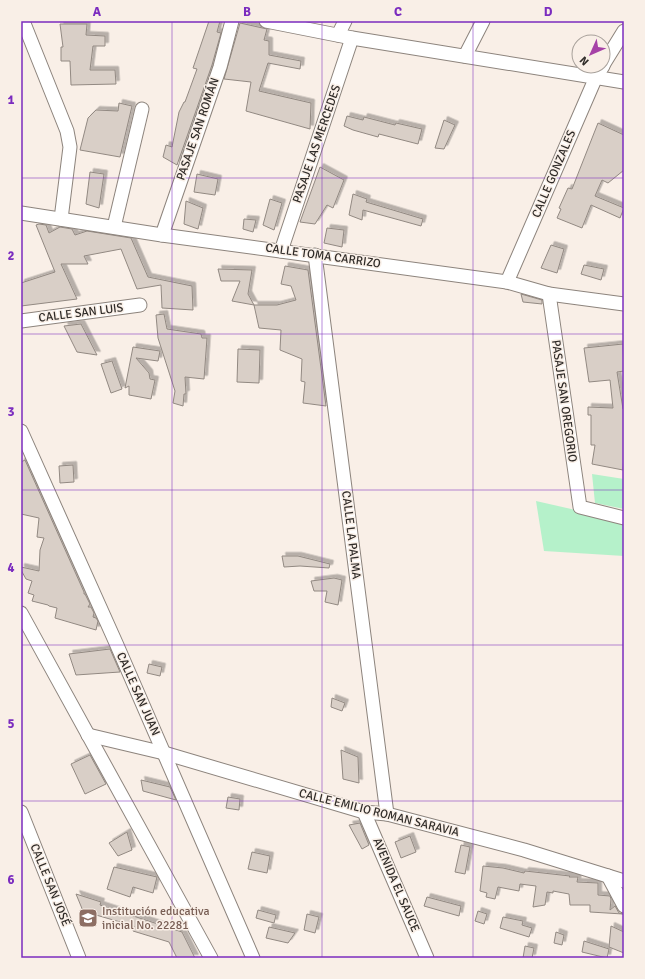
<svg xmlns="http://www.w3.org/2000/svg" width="645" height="979" font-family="Signika,sans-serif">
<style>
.green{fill:#b5f1ca}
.building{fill:#d9cfc7;stroke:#928982;filter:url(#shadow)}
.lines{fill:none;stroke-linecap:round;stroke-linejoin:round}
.minor-casing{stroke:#8d847d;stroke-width:15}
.minor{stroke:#fff;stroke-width:13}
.grid{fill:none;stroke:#7b2cbf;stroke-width:1;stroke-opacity:0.55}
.labels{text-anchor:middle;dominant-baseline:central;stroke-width:3;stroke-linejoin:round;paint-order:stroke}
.street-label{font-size:12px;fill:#2f2b28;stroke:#f9efe7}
.education-label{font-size:12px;fill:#785e54;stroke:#f9efe7;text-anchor:start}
.neatline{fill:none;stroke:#7b2cbf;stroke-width:1.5}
.grid-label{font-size:13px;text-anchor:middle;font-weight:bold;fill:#7b2cbf}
</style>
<defs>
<filter id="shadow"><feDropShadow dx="3.5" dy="-3.5" stdDeviation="0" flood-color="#0004"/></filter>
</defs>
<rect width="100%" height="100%" fill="#f9efe7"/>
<!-- green -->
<g class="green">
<path d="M592 474 624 479V509L595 503Z"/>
<path d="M536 501 624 521V556L544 551Z"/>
</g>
<!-- building -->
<g class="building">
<path d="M209 21H220L217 32 221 33 212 65 177 165 163 157 166 145 172 147 179 112 184 102H185L197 69 193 68Z"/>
<path d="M240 23 267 29 264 40 269 41V55L301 61 300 69 268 63 259 91 311 103 310 129 246 111 251 82 224 79Z"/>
<path d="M60 24H87L86 35 105 36V46H93L90 70H115L116 84 71 85 70 61H61V47H63Z"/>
<path d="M119 103 132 106 120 157 80 150 88 118 96 110 118 111Z"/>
<path d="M347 116 363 120 364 117 395 125 396 123 422 129 418 144 379 134 378 137 353 130 344 126Z"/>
<path d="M444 120 455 125 444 149 435 148Z"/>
<path d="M598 123 624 135V170L608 183 602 180 595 196 624 208 620 218 591 205 582 228 557 218 561 209 559 208 568 188 572 189Z"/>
<path d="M320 167 344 180 333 208 327 205 315 224 300 222Z"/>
<path d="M90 172 104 174 99 208 86 204Z"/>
<path d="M197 174 218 179 215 195 194 192Z"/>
<path d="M353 194 367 199 366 202 423 219 421 226 363 210 362 220 349 215Z"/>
<path d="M270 199 282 203 274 230 263 225Z"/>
<path d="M186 201 203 208 198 229 184 224Z"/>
<path d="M244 219 256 220 253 232 243 229Z"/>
<path d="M39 224 46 225 49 233 60 227 72 229 75 235 87 231 131 238 148 277 192 286 193 310 162 308 161 285 137 289 121 249 84 256 88 264H61L77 299 21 306V283L55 272 36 225Z"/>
<path d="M327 228 344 230 342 247 324 243Z"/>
<path d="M551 245 564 249 557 273 541 268Z"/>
<path d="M584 265 604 269 601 280 581 274Z"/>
<path d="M285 266 308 270 326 406 303 403 305 382 301 381 302 359 280 350 281 330 259 328 254 305H277L296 300 291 286 281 284Z"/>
<path d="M218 269 252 270 248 294 254 305 232 301 240 281H221Z"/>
<path d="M521 294 542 300V304L523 302Z"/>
<path d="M164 314 167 329 201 334 202 338H207L204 379 185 377 186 394H184L183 406 173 403 175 391 158 338 156 315Z"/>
<path d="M81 324 97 355 77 352 64 326Z"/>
<path d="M623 344 624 371 617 372 623 409H624V455L623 470 592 464 595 445H591V415H588V407L613 408 610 380 589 382 584 348Z"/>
<path d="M133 347 160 351 158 361 136 358 149 373 150 379 155 380 151 399 129 395V386L125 388Z"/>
<path d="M238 349 260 350 259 383 237 382Z"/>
<path d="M112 361 122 389 111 393 101 364Z"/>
<path d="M25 460 84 592V594H85L90 604 88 607H91L94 613 93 617 96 618 98 621 96 630 55 618 57 608 49 606 48 605 32 601 34 595 28 593 32 581 26 579 21 570V567L39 571 40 550 44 538 37 537 39 518 21 514V462Z"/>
<path d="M73 465 74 482 60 483 59 466Z"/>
<path d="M282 556H298L330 564 329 568 300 566 284 567Z"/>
<path d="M334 578 342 580 338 605 325 602 327 591H314L311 581Z"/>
<path d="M110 649 120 672 76 675 69 654Z"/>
<path d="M149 664 162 667 160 676 147 673Z"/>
<path d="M332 698 345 703 342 711 331 707Z"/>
<path d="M341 750 358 757 359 783 343 779Z"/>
<path d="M90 755 106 784 85 794 71 764Z"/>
<path d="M141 780 170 787 176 800 143 791Z"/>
<path d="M228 797 240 799 239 810 226 808Z"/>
<path d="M360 823 369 845 362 849 349 825Z"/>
<path d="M127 832 132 850 118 856 109 843Z"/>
<path d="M410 836 416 852 401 858 395 842Z"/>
<path d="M461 845 470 847 465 874 455 872Z"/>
<path d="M252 852 270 856 267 873 248 869Z"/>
<path d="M483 866 503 868 524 873 525 871 570 876 569 877H578L577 882 598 883V895L610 896 611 899 610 910 615 906 619 913 623 914 590 912V905H570L569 894 553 891V893L547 892 545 905 533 907 536 886 520 884 519 891 498 887 495 899 486 897 487 893 480 891Z"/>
<path d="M114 867 157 877 153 893 133 887 130 897 107 889Z"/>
<path d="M76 894 101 902 100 905 182 932 195 958H177L169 942 133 931 134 926 96 915V917L83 911Z"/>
<path d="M427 897 461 906 459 916 424 906Z"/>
<path d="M258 910 276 915 274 923 256 918Z"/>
<path d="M478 911 487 914 484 924 475 921Z"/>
<path d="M307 914 319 917 315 933 304 930Z"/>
<path d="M503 917 523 921 522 925 532 928 529 937 500 928Z"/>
<path d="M611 926 624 932V953L609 947Z"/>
<path d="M269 927 295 933 288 943 266 938Z"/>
<path d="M556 932 564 935 562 945 554 943Z"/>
<path d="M584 941 609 949 607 958 582 952Z"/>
<path d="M525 946 534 948 532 958H523Z"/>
</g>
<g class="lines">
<!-- minor casing -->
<g class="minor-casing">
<g id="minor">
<path d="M23 21 67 131 70 147 61 219"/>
<path d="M266 21 352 38 624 82"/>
<path d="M338 35 345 21"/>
<path d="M465 56 483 21"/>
<path d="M603 65 624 31"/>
<path d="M21 213 162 235 507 282 549 294 624 304"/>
<path d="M114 227 142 109"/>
<path d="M162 235 220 67 232 21"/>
<path d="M281 251 352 38"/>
<path d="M315 255 387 814"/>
<path d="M507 282 596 77 603 66"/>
<path d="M549 294 580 507 624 518"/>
<path d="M21 321 140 305"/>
<path d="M21 431 116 643 253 958"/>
<path d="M21 613 211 958"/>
<path d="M88 735 164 753 364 812 387 814 524 850 624 881"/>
<path d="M21 812 79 958"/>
<path d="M364 812 427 958"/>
<path d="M608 876 624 906"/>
</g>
</g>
<!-- minor -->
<use href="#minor" class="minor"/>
</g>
<!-- grid -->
<path class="grid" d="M172 21V958M322 21V958M473 21V958M21 178H624M21 334H624M21 490H624M21 645H624M21 801H624"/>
<!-- icons -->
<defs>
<g id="school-square" transform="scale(1)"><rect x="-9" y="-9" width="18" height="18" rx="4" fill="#8d6e63" stroke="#f9efe7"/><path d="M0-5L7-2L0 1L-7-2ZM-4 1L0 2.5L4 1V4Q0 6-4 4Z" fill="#fff"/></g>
</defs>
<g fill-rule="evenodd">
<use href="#school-square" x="88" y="918"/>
</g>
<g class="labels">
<!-- street labels -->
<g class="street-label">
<text transform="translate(198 129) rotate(-71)">PASAJE SAN ROMÁN</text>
<text transform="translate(317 144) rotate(-71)">PASAJE LAS MERCEDES</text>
<text transform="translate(554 174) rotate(-67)">CALLE GONZALES</text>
<text transform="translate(323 256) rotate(8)">CALLE TOMA CARRIZO</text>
<text transform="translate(81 313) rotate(-7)">CALLE SAN LUIS</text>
<text transform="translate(564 401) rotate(82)">PASAJE SAN OREGORIO</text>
<text transform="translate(351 535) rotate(83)">CALLE LA PALMA</text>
<text transform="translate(138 694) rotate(66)">CALLE SAN JUAN</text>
<text transform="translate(379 813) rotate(14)">CALLE EMILIO ROMAN SARAVIA</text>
<text transform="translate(50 885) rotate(68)">CALLE SAN JOSÉ</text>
<text transform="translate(396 885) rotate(67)">AVENIDA EL SAUCE</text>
</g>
<!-- education labels -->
<g class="education-label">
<text x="102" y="911">Institución educativa<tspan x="102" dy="14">inicial No. 22281</tspan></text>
</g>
</g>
<!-- border -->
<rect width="645" height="979" fill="none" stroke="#f9efe7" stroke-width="44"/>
<!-- north arrow -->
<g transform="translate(591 54) rotate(225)"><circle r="19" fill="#f9efe7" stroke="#a8a19b"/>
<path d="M0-3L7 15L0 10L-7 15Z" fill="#a642a7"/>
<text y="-6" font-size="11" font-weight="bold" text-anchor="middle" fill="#2f2b28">N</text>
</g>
<rect x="22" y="22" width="601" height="935" class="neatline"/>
<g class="grid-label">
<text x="97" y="16">A</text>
<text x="247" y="16">B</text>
<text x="398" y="16">C</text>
<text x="548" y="16">D</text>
<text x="11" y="104">1</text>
<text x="11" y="260">2</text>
<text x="11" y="416">3</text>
<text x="11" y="572">4</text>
<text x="11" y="728">5</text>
<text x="11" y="884">6</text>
</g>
</svg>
